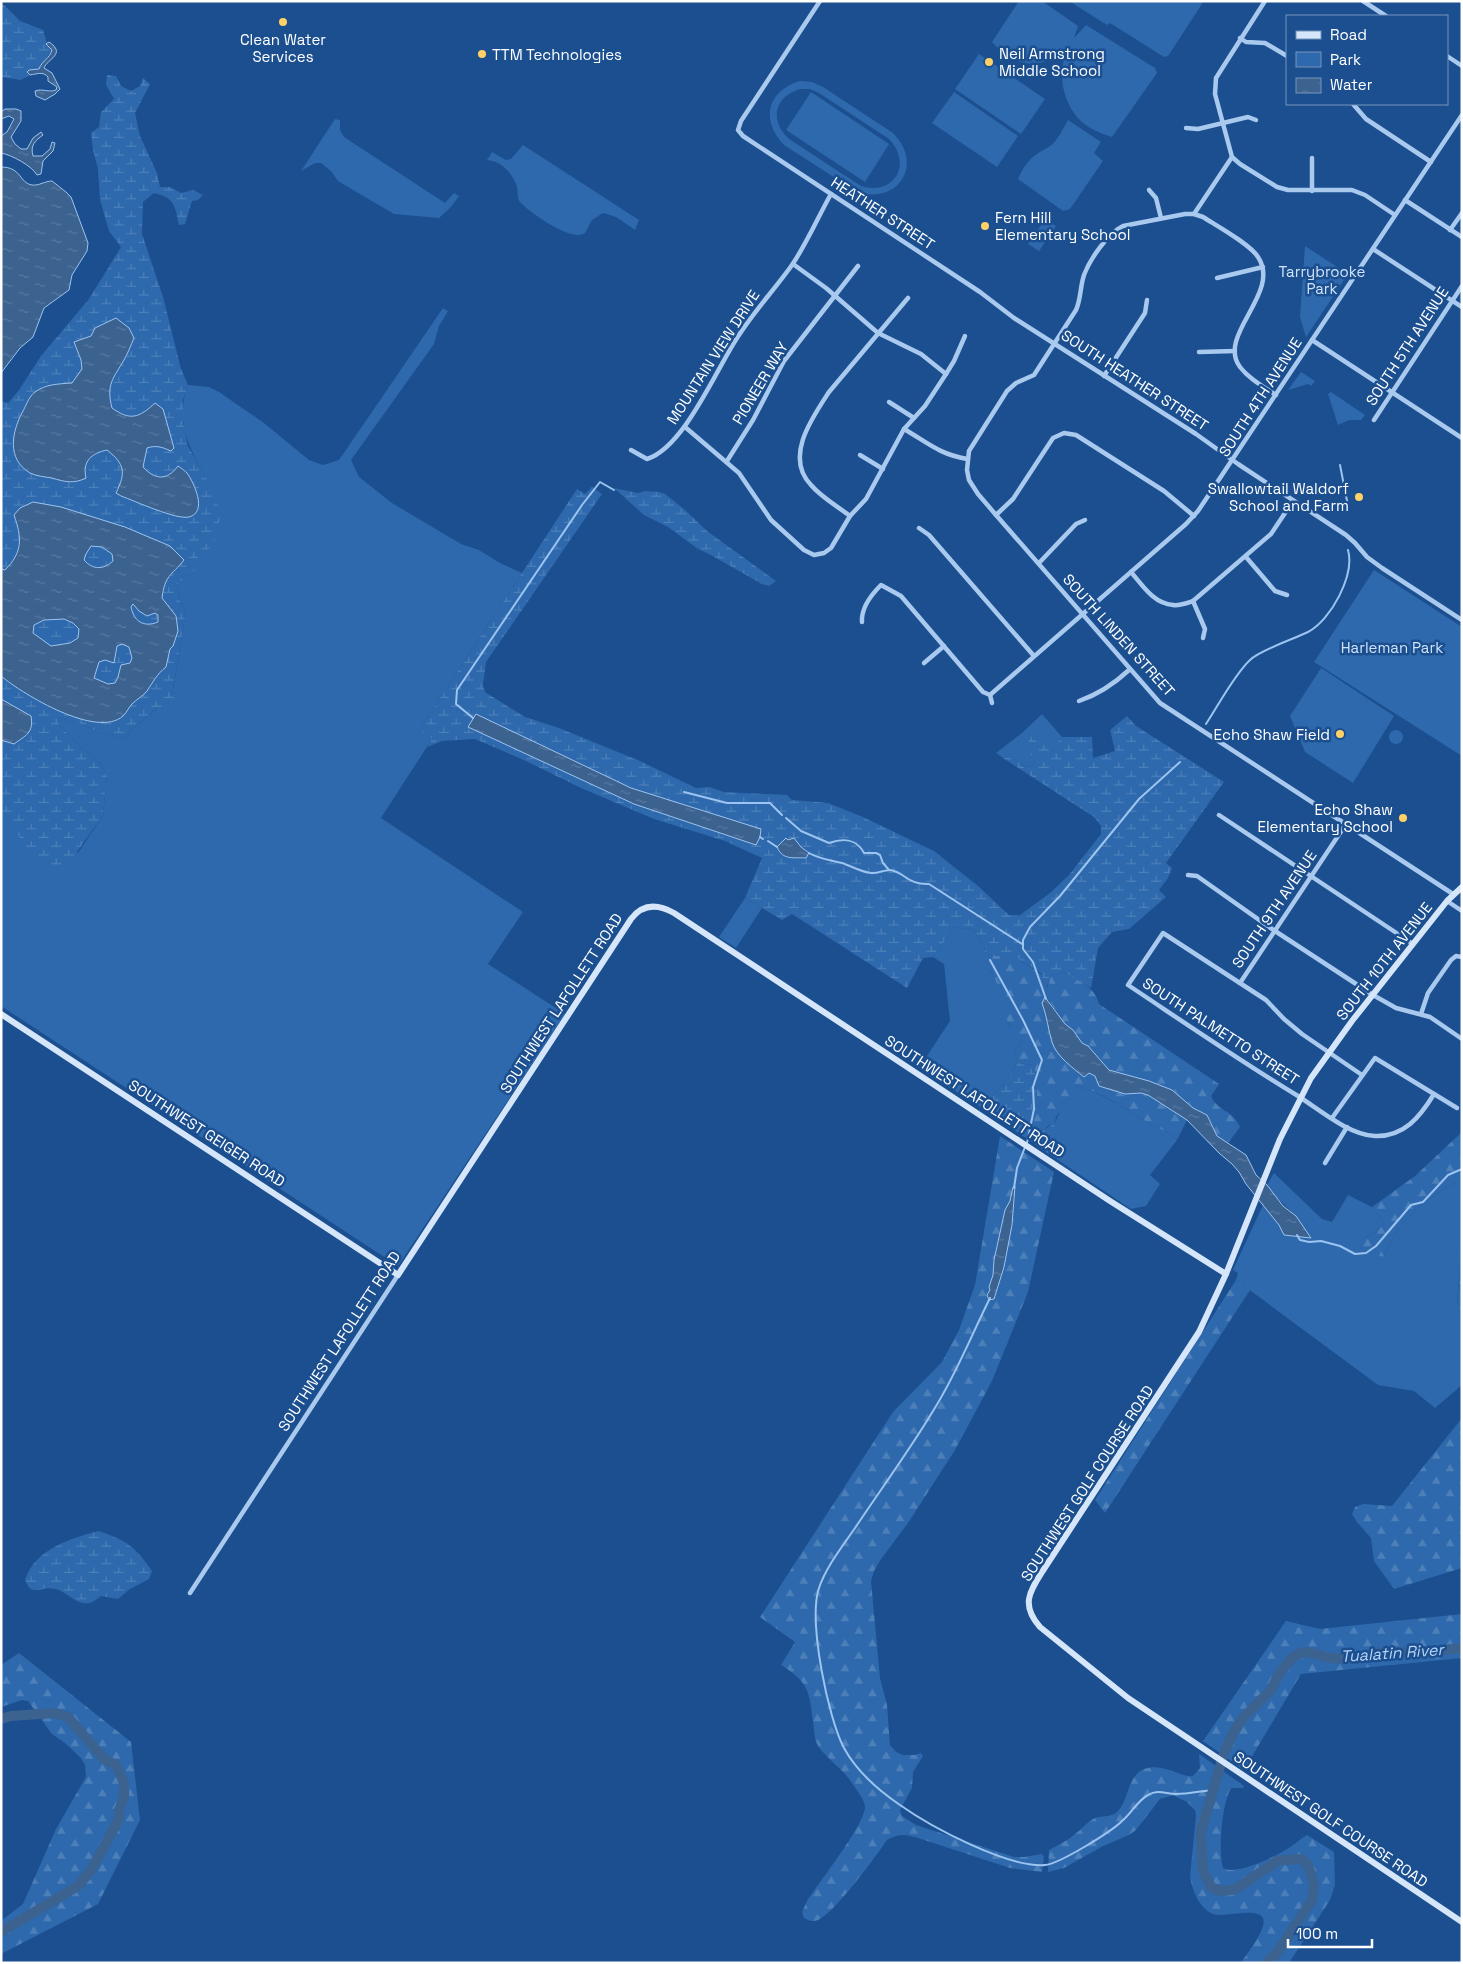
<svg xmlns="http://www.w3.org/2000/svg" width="1463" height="1964" font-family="'Space Grotesk',sans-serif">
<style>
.green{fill:#2e69ad;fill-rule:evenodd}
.forest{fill:url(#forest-firs)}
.wetland{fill:url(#wetland-marsh)}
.water{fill:url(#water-ripples);stroke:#9cc4f0;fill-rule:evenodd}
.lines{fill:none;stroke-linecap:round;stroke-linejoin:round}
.stream{stroke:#9cc4f0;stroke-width:2}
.river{stroke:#3c6290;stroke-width:10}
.street{stroke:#a9c9ee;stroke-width:4.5}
.secondary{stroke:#d6e6fa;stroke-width:6}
.poi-dot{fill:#ffd166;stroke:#1b4f8f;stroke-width:2}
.labels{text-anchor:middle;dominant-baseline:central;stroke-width:5;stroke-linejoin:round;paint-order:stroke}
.poi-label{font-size:15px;fill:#fff;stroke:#1b4f8f;text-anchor:start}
.street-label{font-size:15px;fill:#fff;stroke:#1b4f8f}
.park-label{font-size:15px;fill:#cfe3fa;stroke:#1b4f8f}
.water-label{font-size:16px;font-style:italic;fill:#b5d3f5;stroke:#1b4f8f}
</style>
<defs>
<pattern id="forest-firs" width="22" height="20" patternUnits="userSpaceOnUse" patternTransform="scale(1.25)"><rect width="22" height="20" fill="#2e69ad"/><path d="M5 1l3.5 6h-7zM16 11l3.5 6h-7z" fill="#4d80b9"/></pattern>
<pattern id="wetland-marsh" width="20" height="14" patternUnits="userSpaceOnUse" patternTransform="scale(1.25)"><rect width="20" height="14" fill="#2e69ad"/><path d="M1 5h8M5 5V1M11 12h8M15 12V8" fill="none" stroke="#4d80b9"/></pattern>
<pattern id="water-ripples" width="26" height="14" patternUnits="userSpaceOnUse" patternTransform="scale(1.25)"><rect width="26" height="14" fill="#3c6290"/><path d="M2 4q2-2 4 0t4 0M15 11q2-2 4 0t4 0" fill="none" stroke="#597aa1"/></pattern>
</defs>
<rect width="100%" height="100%" fill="#1b4f8f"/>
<!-- green -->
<g class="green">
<path d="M1019 1H1042L1078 26 1074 38 1086 25 1155 68 1157 73 1112 137C1106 135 1100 133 1094 130 1069 118 1057 86 1064 59 1065 54 1068 50 1070 45 1043 71 1017 70 992 42Z"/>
<path d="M1069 1H1204L1168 56 1164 57 1110 23 1107 25Z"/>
<path d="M979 54 1045 99 1021 134 955 89Z"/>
<path d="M800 81 812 82 823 87 893 133C924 164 899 205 857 192L784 145C760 120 767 91 800 81ZM800 89H810L819 93 889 139C913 164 894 196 861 186L789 139C769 120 774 97 800 89Z"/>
<path d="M811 92 889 144 865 182 786 130Z"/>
<path d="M954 92 1018 136 997 167 932 123Z"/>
<path d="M335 119 340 120V130L344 137 445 203 454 193 459 196 451 207 439 218 394 214 338 181 331 171 321 163H315L301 171Z"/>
<path d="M1068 120 1101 142 1094 153 1103 161 1070 209 1063 211 1018 179C1028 158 1032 157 1050 146 1057 142 1064 127 1068 120Z"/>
<path d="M523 145 639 220 635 230 616 217 603 213 592 220 585 233C583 234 580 235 578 235 564 236 529 212 520 202 517 198 518 192 517 187 513 173 501 161 487 160L492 152 506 160 511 159Z"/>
<path d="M1045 219 1056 226 1039 251 1028 244Z"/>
<path d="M1305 246 1348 274 1306 337 1300 317Z"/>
<path d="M443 308 448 311 439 326 434 344 351 460 359 477 392 503 461 544 479 550 500 563 522 573 419 730 432 739 381 818 523 912 488 964 565 1014 398 1266 1 1006V811L78 853 103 815 107 776 100 762 84 750 60 726 57 717 81 724 100 733 125 738 132 729 172 696 186 611 179 599 177 584 183 578 190 575 198 555 211 486C192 452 173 425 188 385L209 387 219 392 264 423 309 460 323 465 339 460Z"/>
<path d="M1301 372 1315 381 1311 386 1308 384 1288 390Z"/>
<path d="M1331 392 1365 415 1361 420H1349L1338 425 1328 394Z"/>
<path d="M1374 570 1462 627V756L1314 662Z"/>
<path d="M1321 668 1394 716 1353 783 1305 752 1290 716Z"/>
<path d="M1042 714 1062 737 1054 747 1034 734 1037 759 1032 766 1026 767 1011 757 1003 758 996 753 1022 733Z"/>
<circle cx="1396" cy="737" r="7"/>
<path d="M745 898 762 908 736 948 719 937Z"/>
<path d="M955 927 974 930 985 948 984 953 980 957 996 979 1009 1025 1019 1034 1022 1043 1014 1050 1018 1063 990 1101 982 1108 919 1068 950 1021 944 964 933 957Z"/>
<path d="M1078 1086C1107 1096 1125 1108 1150 1124 1160 1129 1169 1132 1177 1140L1150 1175 1160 1184 1146 1206 1131 1209 1055 1158 1058 1156C1056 1153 1053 1148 1052 1145 1049 1126 1066 1098 1078 1086Z"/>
<path d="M1274 1173 1322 1219 1332 1222 1348 1195 1372 1207 1385 1224 1367 1238 1383 1257C1389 1247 1394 1236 1401 1226 1416 1206 1440 1191 1462 1179V1242L1457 1303 1462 1329V1385L1435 1408 1414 1391 1378 1385 1236 1280 1238 1273 1233 1270 1263 1205 1279 1225 1284 1235 1296 1216 1268 1189 1267 1185Z"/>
</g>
<!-- forest -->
<g class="forest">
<path d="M984 953 994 956H1014L1042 975 1047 988 1051 976 1063 972C1078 981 1095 986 1099 1004L1219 1084 1211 1096C1218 1112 1232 1109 1240 1127L1228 1143 1217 1136 1207 1115 1193 1108 1172 1090 1149 1081 1109 1070 1088 1046 1082 1043 1073 1030 1065 1024 1048 999 1042 1003 1050 1028 1089 1073 1095 1076 1099 1086 1125 1094 1141 1093 1148 1095 1187 1120 1177 1140C1169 1132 1160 1129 1150 1124 1125 1108 1108 1096 1078 1086 1064 1100 1059 1121 1041 1131L1033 1125 1035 1112 1041 1104 1037 1096 1034 1065 1018 1063 1014 1050 1022 1043C1019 1031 1014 1033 1009 1024 996 1004 1004 974 980 963V957Z"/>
<path d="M1462 1132V1179C1440 1191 1416 1206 1401 1226 1394 1236 1389 1247 1383 1257L1361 1248 1367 1238 1385 1224 1372 1207 1415 1176Z"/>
<path d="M1000 1136 1054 1172 1028 1292 992 1381 955 1450 908 1523 881 1559 874 1571 871 1581 880 1678 887 1705 890 1745 896 1752 903 1755H915L921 1753 923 1756 913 1772 912 1788 900 1810 902 1816 916 1825 1014 1857H1024L1042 1854 1044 1857 1042 1872 1010 1868 915 1837C904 1834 897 1834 887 1840 876 1856 835 1913 818 1920 813 1922 809 1921 804 1918L802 1912 807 1901C818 1884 865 1824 865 1807 864 1798 855 1788 850 1780 842 1769 821 1753 817 1744 814 1737 814 1728 813 1721 809 1690 809 1683 781 1665L795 1642 760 1617 893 1412 942 1362 959 1330 975 1285Z"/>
<path d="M1462 1242V1330L1456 1320Z"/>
<path d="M1236 1280 1250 1290 1105 1513 1095 1500Z"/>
<path d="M1462 1418V1568L1394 1589 1374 1561 1371 1538 1357 1522 1352 1514 1355 1507 1363 1504 1392 1506Z"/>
<path d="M1462 1614V1658L1301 1674 1244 1770 1203 1741 1286 1621 1320 1629Z"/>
<path d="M19 1653 131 1742 140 1820 98 1904 1 1954V1921L23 1904 56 1829 86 1777 85 1765 81 1758 65 1743 52 1734 28 1701 22 1700 1 1707V1665Z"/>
<path d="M1199 1754 1244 1786 1243 1788H1231C1222 1803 1218 1851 1223 1868 1236 1876 1275 1857 1287 1849 1294 1845 1300 1839 1307 1835L1334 1852 1335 1885 1330 1900 1289 1963H1241C1248 1952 1257 1941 1262 1929 1273 1901 1225 1919 1213 1914 1199 1908 1192 1890 1190 1876L1196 1816 1195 1810 1187 1802 1173 1795 1160 1799 1136 1830 1129 1835 1103 1846 1064 1868 1048 1872 1049 1850C1058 1845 1067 1841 1075 1834 1081 1830 1086 1823 1093 1819 1101 1815 1112 1818 1118 1811 1129 1799 1128 1775 1144 1769 1164 1762 1180 1778 1193 1776L1200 1768Z"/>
</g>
<!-- wetland -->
<g class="wetland">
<path d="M1 2 20 21 43 30 48 46 52 50 39 69H35L28 75H30L21 80 1 77Z"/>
<path d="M107 75 116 76 121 86 131 91 140 86 143 78 150 84 135 113 140 136 157 173 160 187H170L181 193 193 190 203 195 198 200 192 201 185 224 179 225C175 206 175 198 154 193L143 202 142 234 163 297 181 369 188 385 183 400V422L188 446 211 486 222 516 220 515C218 531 217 550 198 555V568L177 584 179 599 186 611 172 695 179 703 157 708 132 729 125 738 100 733 81 724 57 717 60 726 84 750 100 762 107 776 103 815 66 868C54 867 38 862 29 854 17 842 18 819 1 811V401L8 403 19 390 41 356 89 299 121 247 109 231 100 200 98 169 93 150 91 133 99 127 101 112 114 99 106 85Z"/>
<path d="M592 487 602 494 486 662 483 685 485 692 525 717 559 728 640 761 696 788 709 787 724 792 787 795 792 800 828 803 863 817 934 851 978 886 1009 915H1020L1050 893 1069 875 1101 834V826L1094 817 1003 758 1011 757 1026 767 1032 766 1037 759 1023 750 1034 733 1054 746 1062 737H1092L1093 758 1115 751 1110 730 1127 716 1136 726 1224 782 1166 863 1172 868 1168 878 1159 890 1166 897 1129 929 1112 932 1098 948 1091 988 1063 972 1051 976 1046 989 1042 974 1014 956H994L984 953 985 948 974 930 955 927 933 957 923 958 907 988 792 914 782 920 745 898 762 858 725 841 654 819 581 788 526 761 475 739 442 741 427 747 432 739 419 730 577 489 585 494Z"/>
<path d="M614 488 638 493 645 491 659 492 665 494 685 510 707 531 776 581 769 586 762 584 709 554 698 549 668 527 644 515Z"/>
<path d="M1018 1063 1034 1065 1037 1096 1041 1104 1035 1112 1033 1125 1041 1131 1048 1127 1056 1116 1052 1145 1058 1156 1055 1158 982 1108 990 1101Z"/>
<path d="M99 1531C127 1541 135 1546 152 1571L149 1579 130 1589 118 1599 101 1596C96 1600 90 1605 83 1603 73 1601 65 1591 55 1589 42 1585 32 1599 25 1580 35 1549 71 1538 99 1531Z"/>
</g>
<!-- water -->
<g class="water">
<path d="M49 42C67 54 47 59 44 68L52 73 60 89 55 94 45 100 36 96 35 91C42 88 49 93 56 90L57 87 48 81V77C43 71 37 74 30 75L27 72 29 70 39 69C42 61 50 58 52 50L46 44Z"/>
<path d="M5 109H16L21 111V121L11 137 15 144 21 149H27L33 138 41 132 43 135C35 141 30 145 33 156H42L50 149 52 142 55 143 53 151 43 161 41 174 37 175C32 166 12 155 1 153V136L7 132 14 119 9 116 1 119V112Z"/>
<path d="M1 167C22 167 19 183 32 185 39 186 45 181 52 181L66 192 71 197 88 243 87 251 72 275 69 290 44 308 33 337 20 348 1 373Z"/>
<path d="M116 318 129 328 134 338C131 345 128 353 124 360 113 379 106 384 112 408 130 421 139 418 155 403L163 409 174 448 171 451C162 447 156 445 147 448L143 467C155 480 167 481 178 466 181 468 184 470 187 473 194 483 208 512 189 517 176 520 135 501 121 496L116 493C126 473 125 464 107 450 92 453 82 461 86 478 74 484 65 482 52 478 45 477 36 476 30 473 6 459 12 431 23 411 26 406 29 396 35 392 46 384 58 384 72 383L82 369 81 360 74 342 91 336 95 328Z"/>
<path d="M33 502 61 507 125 527 170 546 184 560C171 576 165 575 162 598L176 616 178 631 173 646 170 649 166 667C157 674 153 682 147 691 143 696 137 699 132 704 129 707 127 712 123 716 97 739 24 695 1 676V569L5 570C23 552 22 538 14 515L20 508ZM91 546 102 547 112 554 113 561C103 570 93 570 84 560L86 554ZM133 604 139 611 147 616 155 613 158 615V622C143 628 134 621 131 607ZM64 619 73 623 79 629 78 638 70 643 51 646 33 633 34 625 44 620ZM122 644 129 647 132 658 130 663 121 665 118 677 115 683 108 684 94 678 99 662 105 660 114 663 117 646Z"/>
<path d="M1 699 31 716C34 733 26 735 14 744L1 740Z"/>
<path d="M476 714 631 788 761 829 760 837 756 845 634 804 468 727Z"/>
<path d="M786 838 788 840 794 838 801 847 809 853 806 858C794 857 783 861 777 847Z"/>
<path d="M1045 997 1065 1024 1073 1030 1082 1043 1088 1046 1109 1070 1149 1081 1172 1090 1193 1108 1207 1115 1217 1136 1246 1155 1256 1175 1267 1185 1283 1206 1296 1216 1311 1238 1284 1235 1279 1225 1246 1184 1239 1172 1232 1164 1219 1153 1187 1120 1148 1095 1141 1093 1125 1094 1099 1086 1095 1076 1089 1073 1084 1077C1073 1068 1056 1056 1052 1042 1048 1029 1047 1016 1042 1003Z"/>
<path d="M1015 1186 1012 1225 1004 1267 994 1299 989 1300 987 1295 990 1290 989 1287 993 1275 994 1260 1005 1210 1010 1201 1013 1187Z"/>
</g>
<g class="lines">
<!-- stream -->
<g class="stream">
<path d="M1340 465 1349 511"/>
<path d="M473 718 456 704 457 690 582 505 600 482 614 490"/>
<path d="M1206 724C1218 706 1234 675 1250 660 1260 650 1294 639 1308 632 1331 620 1355 575 1348 550"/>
<path d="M684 792 727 803H770L782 815"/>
<path d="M786 818 801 831 829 843C843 838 857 839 864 853H876L880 855 883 863 889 870"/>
<path d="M760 837 763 839"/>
<path d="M768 841 777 847"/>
<path d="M809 853C819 859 830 860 842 863 851 866 861 872 871 873 877 874 884 870 890 870 905 872 907 885 929 884L1022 944"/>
<path d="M990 960 1023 1020 1042 1060 1033 1087 1034 1109 1027 1143"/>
<path d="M1046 999 1033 962 1023 949V940L1030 927 1060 896 1139 799 1180 762"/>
<path d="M1014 1188 1017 1168 1025 1147"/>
<path d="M1297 1235 1300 1240 1309 1242 1321 1241 1340 1246 1355 1254 1366 1253 1376 1246 1411 1205 1423 1202 1448 1175 1462 1169"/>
<path d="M990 1298C971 1336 956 1375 933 1411 909 1451 881 1489 855 1528 842 1547 826 1567 819 1588 808 1621 828 1718 844 1748 857 1772 878 1790 900 1805 931 1827 1008 1868 1045 1865 1059 1864 1111 1832 1122 1821 1131 1814 1138 1800 1148 1795 1158 1789 1166 1794 1176 1794 1188 1794 1201 1791 1213 1790"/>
</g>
<!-- river -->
<g class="river">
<path d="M1 1719 11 1716 55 1713 68 1717 104 1759 116 1765 124 1783V1797L119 1810V1819L92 1869 78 1886 1 1932"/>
<path d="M1266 1963 1277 1953 1312 1900 1314 1885 1308 1865 1303 1860 1297 1859 1277 1861 1236 1889 1224 1891 1217 1890 1211 1887 1203 1870 1201 1831 1224 1753 1234 1731 1242 1719 1270 1691 1281 1671 1293 1657 1301 1653 1307 1652 1330 1658 1348 1659 1366 1657 1377 1653 1434 1651 1462 1648"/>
</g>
<!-- street -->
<g class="street">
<path d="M820 1 741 121 738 130 743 136 980 292 1014 318 1196 434 1238 464 1346 535 1355 543 1367 557 1382 568 1462 620"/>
<path d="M1265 1 1216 78 1215 94 1232 157 1240 164 1277 187 1288 190H1352L1365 195 1395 215"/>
<path d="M1363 1 1386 16"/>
<path d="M1240 38 1246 42 1265 43 1287 56"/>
<path d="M1447 56 1462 66"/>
<path d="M1353 104 1366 119 1431 162"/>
<path d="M1186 128 1198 129 1248 117 1256 120"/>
<path d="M1149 190 1156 198 1161 218"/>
<path d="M1312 191V158"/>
<path d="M1405 200 1462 237"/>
<path d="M1194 214 1232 157"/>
<path d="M1450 230 1462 213"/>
<path d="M1373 249 1462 307"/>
<path d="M1217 278 1263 267"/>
<path d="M1312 340 1462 438"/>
<path d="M1199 352 1235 351"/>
<path d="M946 374 954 361 965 336"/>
<path d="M1104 376 1145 313 1147 300"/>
<path d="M1276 395C1264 387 1249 379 1240 367 1216 335 1282 293 1258 257 1250 244 1217 226 1203 217L1194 214H1185L1123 226C1108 233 1090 259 1084 275 1080 287 1081 299 1076 310L1034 375 1016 383 1007 391 969 451 967 470 969 480 978 494 996 515 1160 703 1453 894"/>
<path d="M889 402 914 418"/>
<path d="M1374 420 1462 286"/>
<path d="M685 427 739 473 771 520 804 550 814 555 824 553 831 548 850 516 866 499 904 429 925 406 946 374 921 354 878 333 826 288 793 264"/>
<path d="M904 429C928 443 939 454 967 459"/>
<path d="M631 450 647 459C685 447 717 367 739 335 755 310 775 289 792 265 807 243 818 217 831 194"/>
<path d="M860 455 883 469"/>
<path d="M727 461 753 420 784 361 858 266"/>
<path d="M996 515 1013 499 1053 438 1064 433 1076 435 1164 491 1194 516"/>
<path d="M850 516C837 506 821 497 811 485 784 457 812 418 829 392L908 298"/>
<path d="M919 528 929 535 1034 656"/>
<path d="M1246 557 1275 591 1287 595"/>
<path d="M1039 563 1076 524 1085 520"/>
<path d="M1131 572C1142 585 1154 604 1173 605 1179 606 1187 603 1193 601L1205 629 1203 638"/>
<path d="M1193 601 1271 534 1293 501"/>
<path d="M862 622C861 609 871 595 881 585L901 596 983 692 990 695 992 703"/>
<path d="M924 663 944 646"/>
<path d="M990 695 1186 524 1198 511 1462 115"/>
<path d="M1079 701C1099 694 1114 684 1129 670"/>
<path d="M1219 815 1413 944"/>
<path d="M1188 875 1197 876 1275 931 1373 995 1396 1008 1430 1017 1462 1039"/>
<path d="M1447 901 1462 911"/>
<path d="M1240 983 1346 824"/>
<path d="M1421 1014 1428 993 1451 960 1456 956 1462 957"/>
<path d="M1362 1075 1302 1034 1284 1019 1266 1000 1163 933 1128 985C1185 1023 1240 1061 1298 1096 1320 1110 1349 1135 1375 1136 1404 1137 1420 1117 1434 1094"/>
<path d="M1332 1118 1375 1058 1457 1108"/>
<path d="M1325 1163 1347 1127"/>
<path d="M190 1593 398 1275"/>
</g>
<!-- secondary -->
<g class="secondary">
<path d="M1462 887 1447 901 1352 1021 1311 1078 1280 1139 1226 1274 1199 1332 1044 1569C1030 1591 1020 1604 1040 1627L1128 1698 1462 1922"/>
<path d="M1 1014 398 1275 631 919C643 903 658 904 674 913L1110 1201 1226 1274"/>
</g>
</g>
<!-- markers -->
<g class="poi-dot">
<circle cx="283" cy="22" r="5"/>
<circle cx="482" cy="54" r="5"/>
<circle cx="989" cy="62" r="5"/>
<circle cx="985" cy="226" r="5"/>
<circle cx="1359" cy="497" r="5"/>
<circle cx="1340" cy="734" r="5"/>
<circle cx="1403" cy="818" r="5"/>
</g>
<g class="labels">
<!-- poi labels -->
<g class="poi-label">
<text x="283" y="39" text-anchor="middle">Clean Water<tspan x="283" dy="17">Services</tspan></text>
<text x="999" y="53">Neil Armstrong<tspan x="999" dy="17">Middle School</tspan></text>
<text x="492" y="54">TTM Technologies</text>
<text x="995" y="217">Fern Hill<tspan x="995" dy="17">Elementary School</tspan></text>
<text x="1349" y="488" text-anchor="end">Swallowtail Waldorf<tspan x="1349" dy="17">School and Farm</tspan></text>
<text x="1330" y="734" text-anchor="end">Echo Shaw Field</text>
<text x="1393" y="809" text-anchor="end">Echo Shaw<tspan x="1393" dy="17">Elementary School</tspan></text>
</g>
<!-- street labels -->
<g class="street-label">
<text transform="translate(883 213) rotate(33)">HEATHER STREET</text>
<text transform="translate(1407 346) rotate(-57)">SOUTH 5TH AVENUE</text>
<text transform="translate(713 357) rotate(-57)">MOUNTAIN VIEW DRIVE</text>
<text transform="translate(1135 380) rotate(33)">SOUTH HEATHER STREET</text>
<text transform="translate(760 383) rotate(-59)">PIONEER WAY</text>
<text transform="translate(1260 397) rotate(-57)">SOUTH 4TH AVENUE</text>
<text transform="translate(1119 635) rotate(48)">SOUTH LINDEN STREET</text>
<text transform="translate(1274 909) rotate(-56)">SOUTH 9TH AVENUE</text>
<text transform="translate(1384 961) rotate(-52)">SOUTH 10TH AVENUE</text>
<text transform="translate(561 1003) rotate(-57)">SOUTHWEST LAFOLLETT ROAD</text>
<text transform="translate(1221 1031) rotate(33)">SOUTH PALMETTO STREET</text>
<text transform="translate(975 1096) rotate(33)">SOUTHWEST LAFOLLETT ROAD</text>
<text transform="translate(207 1133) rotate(33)">SOUTHWEST GEIGER ROAD</text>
<text transform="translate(339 1341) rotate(-57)">SOUTHWEST LAFOLLETT ROAD</text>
<text transform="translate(1087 1483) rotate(-57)">SOUTHWEST GOLF COURSE ROAD</text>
<text transform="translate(1331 1819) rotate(34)">SOUTHWEST GOLF COURSE ROAD</text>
</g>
<!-- park labels -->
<g class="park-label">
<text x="1322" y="271">Tarrybrooke<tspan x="1322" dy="17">Park</tspan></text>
<text x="1392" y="647">Harleman Park</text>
</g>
<!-- water labels -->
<g class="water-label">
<text transform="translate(1392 1653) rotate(-4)">Tualatin River</text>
</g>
</g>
<!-- border -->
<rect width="1463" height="1964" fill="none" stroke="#ffffff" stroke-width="5"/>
<!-- legend -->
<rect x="1286" y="15" width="162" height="90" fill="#1b4f8f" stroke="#7695bc"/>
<rect x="1296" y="31" width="25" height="8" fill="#d6e6fa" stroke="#7695bc"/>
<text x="1330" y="40" font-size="15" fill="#ffffff">Road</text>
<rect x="1296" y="52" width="25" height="15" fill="#2e69ad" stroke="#7695bc"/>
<text x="1330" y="65" font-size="15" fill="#ffffff">Park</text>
<rect x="1296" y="78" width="25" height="15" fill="url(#water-ripples)" stroke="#7695bc"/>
<text x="1330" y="90" font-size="15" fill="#ffffff">Water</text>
<!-- scale -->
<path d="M1288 1939v8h84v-8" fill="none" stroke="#ffffff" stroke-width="2.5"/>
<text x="1296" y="1939" font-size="15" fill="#ffffff" stroke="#1b4f8f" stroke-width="4" paint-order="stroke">100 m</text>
</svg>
